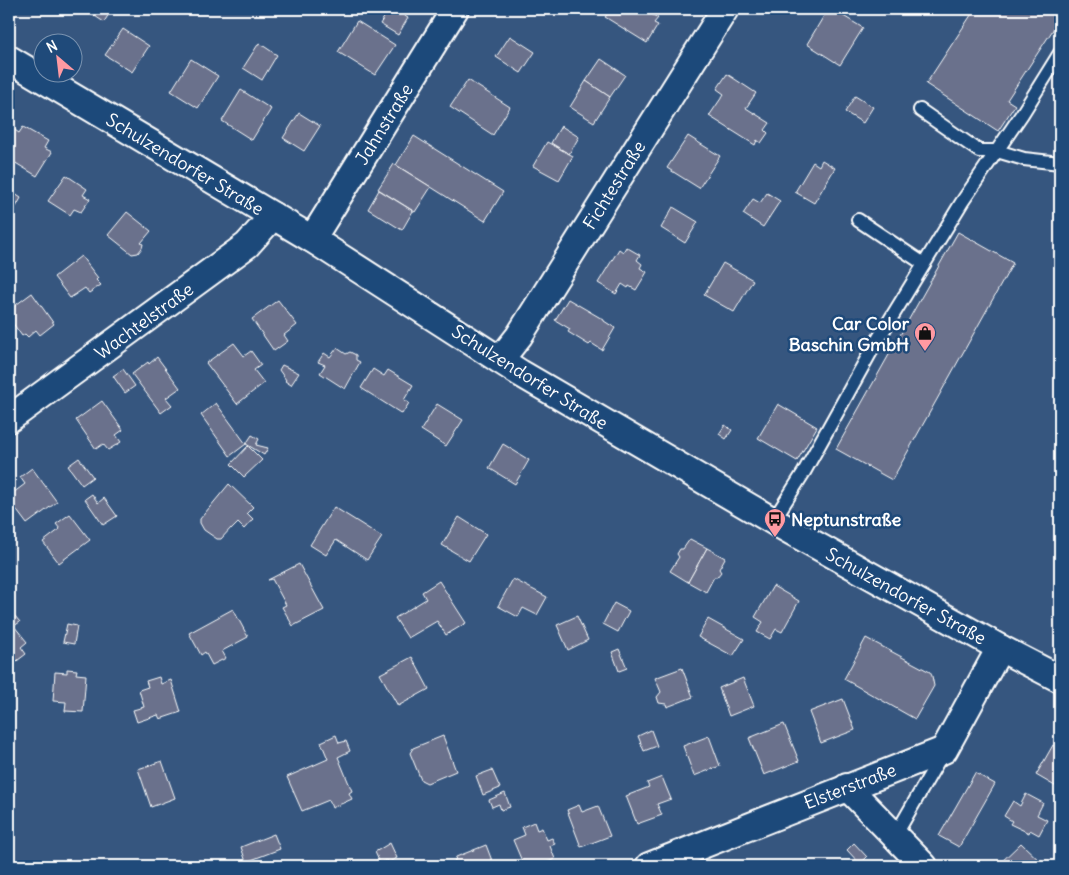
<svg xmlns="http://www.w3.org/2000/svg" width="1069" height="875" font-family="Delius,sans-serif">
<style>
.building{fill:#6a718c;stroke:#fff}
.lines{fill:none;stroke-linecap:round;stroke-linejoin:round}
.service-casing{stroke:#fff;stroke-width:16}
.minor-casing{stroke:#fff;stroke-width:30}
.service{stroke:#1f4a7a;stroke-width:12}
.minor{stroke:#1f4a7a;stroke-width:26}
.labels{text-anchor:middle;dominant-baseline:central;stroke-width:5;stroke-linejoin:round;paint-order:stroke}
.street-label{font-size:18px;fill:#fff;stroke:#1f4a7a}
.poi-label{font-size:18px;font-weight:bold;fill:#fff;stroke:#1f4a7a;text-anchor:end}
</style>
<rect width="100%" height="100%" fill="#36567f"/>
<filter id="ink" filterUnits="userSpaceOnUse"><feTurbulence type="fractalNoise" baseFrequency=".02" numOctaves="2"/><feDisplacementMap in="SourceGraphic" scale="10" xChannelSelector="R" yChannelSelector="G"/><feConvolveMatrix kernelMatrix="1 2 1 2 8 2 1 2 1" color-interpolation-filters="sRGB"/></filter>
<g filter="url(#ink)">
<!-- building -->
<g class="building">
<path d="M84 9H112L104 22Z"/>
<path d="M389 9H394L408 18 398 35 380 24Z"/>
<path d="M611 9H631L640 15 643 9 658 18 654 23 658 25 647 43 605 17Z"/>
<path d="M828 9H832L863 28 840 65 807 44Z"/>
<path d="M975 9H1060V19L1007 100 1015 105 998 131 926 84Z"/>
<path d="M357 21 395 45 375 75 338 52Z"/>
<path d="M123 29 149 46 132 72 105 55Z"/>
<path d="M510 36 535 52 521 73 496 57Z"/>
<path d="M259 43 277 55 262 80 243 68Z"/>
<path d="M191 59 218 76 198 108 171 91Z"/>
<path d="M601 59 625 75 610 97 586 81Z"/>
<path d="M727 74 756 93 746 108 770 123 765 130 768 133 761 143 757 140 755 145 709 116 724 94 717 89Z"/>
<path d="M468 80 510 107 493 135 450 107Z"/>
<path d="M586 81 610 97 594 122 570 107Z"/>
<path d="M241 90 271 109 252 140 222 121Z"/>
<path d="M855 96 873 107 863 123 845 112Z"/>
<path d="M299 113 320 126 304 151 283 138Z"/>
<path d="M9 126 19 133 23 127 48 141 44 148 52 152 37 176 9 159Z"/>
<path d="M561 126 579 137 569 154 551 143Z"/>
<path d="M414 136 503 192 485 221 396 165Z"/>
<path d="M688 136 720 156 699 188 667 168Z"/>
<path d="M547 142 573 156 559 180 533 166Z"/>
<path d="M822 160 835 168 814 203 795 192 813 162 819 166Z"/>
<path d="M394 164 431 187 415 212 378 189Z"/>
<path d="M66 175 87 189 83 195 90 199 81 212 74 209 70 215 48 201Z"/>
<path d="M9 190 21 198 16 207 9 203Z"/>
<path d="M379 190 413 211 402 230 368 209Z"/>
<path d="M767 193 780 201 763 227 743 214 753 199 760 203Z"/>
<path d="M673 207 698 222 685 243 661 228Z"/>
<path d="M127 212 151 231 141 243 143 244 142 248 138 253 132 254 108 235Z"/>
<path d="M958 232 1013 263 892 480 836 449Z"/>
<path d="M626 247 640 255 637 260 642 264 640 268 647 272 636 290 629 286 628 288 622 284 616 294 598 283 619 249 623 252Z"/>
<path d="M81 256 98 278 96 280 101 285 89 293 85 288 70 298 54 277Z"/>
<path d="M723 263 753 280 734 312 704 295Z"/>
<path d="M32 293 54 324 40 335 36 330 28 337 25 334 22 336 9 318V310Z"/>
<path d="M568 299 604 320V321L615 328 602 350 591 343 589 345 568 332 570 329 555 320Z"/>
<path d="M278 300 297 325 284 335 288 341 274 351 252 319Z"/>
<path d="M234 343 244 356 251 351 261 365 254 370 264 383 237 404 206 363Z"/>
<path d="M337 348 346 354 350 352 356 355V360L360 362 345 389 320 373 325 365 318 362 324 353 330 357Z"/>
<path d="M157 357 180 388 166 398 172 405 161 413 132 374 148 362 149 364Z"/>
<path d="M282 365 299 373 291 385 285 381 286 380 279 370Z"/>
<path d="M123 369 135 386 125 393 113 376Z"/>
<path d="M373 369 384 376 388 370 413 385 404 400 409 403 402 414 361 388Z"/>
<path d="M102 401 123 430 116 435 121 442 108 450 103 444 96 449 76 420Z"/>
<path d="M216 403 246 444 252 435 259 439 256 445 268 448 264 455 246 444 230 456 201 415Z"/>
<path d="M437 404 463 420 446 446 421 430Z"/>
<path d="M778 404 817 427 797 461 758 438Z"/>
<path d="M725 425 732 430 726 439 719 434Z"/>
<path d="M503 444 529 460 515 484 489 468Z"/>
<path d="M248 446 262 460 244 477 231 464Z"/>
<path d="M79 458 93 477 82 485 68 466Z"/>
<path d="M32 468 57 502 27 524 9 500V496L25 484 20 477Z"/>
<path d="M229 484 253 507 247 513 253 519 244 529 238 523 232 529 231 528 221 539H217L204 530 200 523V519Z"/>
<path d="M92 494 98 503 104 498 117 516 103 525 85 499Z"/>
<path d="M334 507 382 537 367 560 336 540 326 555 310 545Z"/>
<path d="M70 514 90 540 59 563 43 542 60 529 56 524Z"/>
<path d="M459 517 486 534 469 561 442 545Z"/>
<path d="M690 539 707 548 688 582 670 571 679 557 677 554 680 549H683Z"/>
<path d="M707 548 725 558 719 569 721 572 717 577H714L706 592 688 582Z"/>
<path d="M299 564 324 610 293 626 282 607 286 605 272 579 268 580Z"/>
<path d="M513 579 547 597 537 615 523 608 518 617 498 606Z"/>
<path d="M439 581 466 623 446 635 437 621 408 638 395 618 426 599 422 592Z"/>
<path d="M773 586 799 601 782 632 776 629 770 639 757 632 763 622 755 617Z"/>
<path d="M614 603 629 611 618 632 603 624Z"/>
<path d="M233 609 248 637 222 651 226 658 212 665 205 652 201 655 189 633Z"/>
<path d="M14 615 20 622 14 626 27 642 21 647 26 654 9 667V619Z"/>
<path d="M577 616 588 640 568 650 557 625Z"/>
<path d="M708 619 744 639 733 656 698 637Z"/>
<path d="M67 624 77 626 74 644 63 642Z"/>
<path d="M866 638 930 672 932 676 934 686 915 719 844 679Z"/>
<path d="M619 649 627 668 619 671 612 652Z"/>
<path d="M412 657 429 689 398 706 380 674Z"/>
<path d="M682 668 693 697 667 707 666 704 659 703 657 697 661 692 655 678Z"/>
<path d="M67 669 77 670 76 674 86 675 83 712 65 711 66 702 53 701 55 672 67 673Z"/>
<path d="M159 677 161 684 171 680 181 712 160 719 158 715 137 722 133 710 144 707 139 690 148 687 146 681Z"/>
<path d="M743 678 754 706 729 716 719 688Z"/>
<path d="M843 699 855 730 821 743 809 712Z"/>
<path d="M784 724 799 761 764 775 749 738Z"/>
<path d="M651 730 657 746 644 751 638 736Z"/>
<path d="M336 735 339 743 346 741 350 751 338 757 352 791 349 793 352 799 332 808 329 800 302 811 287 777 328 759 321 742Z"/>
<path d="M443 736 456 771 427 783 421 780 410 753 413 748Z"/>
<path d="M709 736 720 766 694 776 683 746Z"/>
<path d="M1053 745 1060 749V789L1036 775Z"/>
<path d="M162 761 175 798 151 807 138 769Z"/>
<path d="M492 770 500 788 483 795 476 776Z"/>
<path d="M975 773 995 784 959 847 939 836Z"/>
<path d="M662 777 671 799 657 804 662 815 637 824 626 796 649 787 647 783Z"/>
<path d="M505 793 510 807 501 810 499 804 492 807 489 800Z"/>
<path d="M1026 794 1043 803 1037 815 1047 820 1039 835 1030 830 1029 833 1010 824 1012 821 1004 816 1013 801 1020 806Z"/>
<path d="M579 805 582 812 598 806 610 836 581 847 567 810Z"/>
<path d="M534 822 537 830 542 828 547 840 552 838 555 844 550 846 555 859 538 866H524L513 840 525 835 522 827Z"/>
<path d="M274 834 280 849 246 862 241 847Z"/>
<path d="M390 843 397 858 389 862 387 860 380 863 375 852Z"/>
<path d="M854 843 867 857 860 864 847 850Z"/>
<path d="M1021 843 1045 866H997Z"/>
<path d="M486 845 494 866H455L454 863 456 857Z"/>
</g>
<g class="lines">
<!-- service casing -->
<g class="service-casing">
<g id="service">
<path d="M920 110 979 151H997L1024 159 1060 163"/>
<path d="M858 220 924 264"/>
<path d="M773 521 804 472 874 346 962 202 1022 114 1060 53"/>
<path d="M895 836 942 754"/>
</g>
</g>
<!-- minor casing -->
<g class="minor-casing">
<g id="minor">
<path d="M9 59 312 239 520 373 780 525 1000 648 1060 679"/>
<path d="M312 239 455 9"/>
<path d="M500 360 519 336 725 9"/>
<path d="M9 419 247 245 273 216"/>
<path d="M847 787 924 866"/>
<path d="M649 866 944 750 1000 648"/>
</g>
</g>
<!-- service -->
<use href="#service" class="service"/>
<!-- minor -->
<use href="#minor" class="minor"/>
</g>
</g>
<!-- icons -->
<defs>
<g id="shop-pin" transform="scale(1.125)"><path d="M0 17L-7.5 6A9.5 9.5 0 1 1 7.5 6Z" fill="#ff9aa2" stroke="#1f4a7a"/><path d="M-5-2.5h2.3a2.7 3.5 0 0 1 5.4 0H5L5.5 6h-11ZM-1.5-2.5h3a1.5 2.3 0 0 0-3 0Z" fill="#111"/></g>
<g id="bus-pin" transform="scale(1.125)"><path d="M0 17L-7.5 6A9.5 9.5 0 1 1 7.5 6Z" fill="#ff9aa2" stroke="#1f4a7a"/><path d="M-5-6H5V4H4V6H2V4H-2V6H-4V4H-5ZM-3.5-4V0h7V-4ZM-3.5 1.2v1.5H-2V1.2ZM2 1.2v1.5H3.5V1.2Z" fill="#111"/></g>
</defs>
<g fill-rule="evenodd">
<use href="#shop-pin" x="925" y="333"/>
<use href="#bus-pin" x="775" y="519"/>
</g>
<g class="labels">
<!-- street labels -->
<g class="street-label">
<text transform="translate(384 124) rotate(-58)">Jahnstraße</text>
<text transform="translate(185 164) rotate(31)">Schulzendorfer Straße</text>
<text transform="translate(614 185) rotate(-58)">Fichtestraße</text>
<text transform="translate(144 321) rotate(-36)">Wachtelstraße</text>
<text transform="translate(530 377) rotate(32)">Schulzendorfer Straße</text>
<text transform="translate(906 596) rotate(29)">Schulzendorfer Straße</text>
<text transform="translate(850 786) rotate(-21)">Elsterstraße</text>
</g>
<!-- poi labels -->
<g class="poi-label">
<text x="909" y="323">Car Color<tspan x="909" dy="21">Baschin GmbH</tspan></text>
<text x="791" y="519" text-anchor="start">Neptunstraße</text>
</g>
</g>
<!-- margin -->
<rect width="1069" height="875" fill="none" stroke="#1f4a7a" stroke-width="30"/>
<rect x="15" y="15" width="1039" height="845" fill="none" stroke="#fff" stroke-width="2" filter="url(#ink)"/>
<!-- north arrow -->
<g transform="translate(58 58) rotate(332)"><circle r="24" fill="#1f4a7a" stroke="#7992af"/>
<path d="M0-4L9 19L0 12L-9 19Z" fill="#ff9aa2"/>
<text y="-8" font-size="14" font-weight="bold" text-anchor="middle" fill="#ffffff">N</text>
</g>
</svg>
